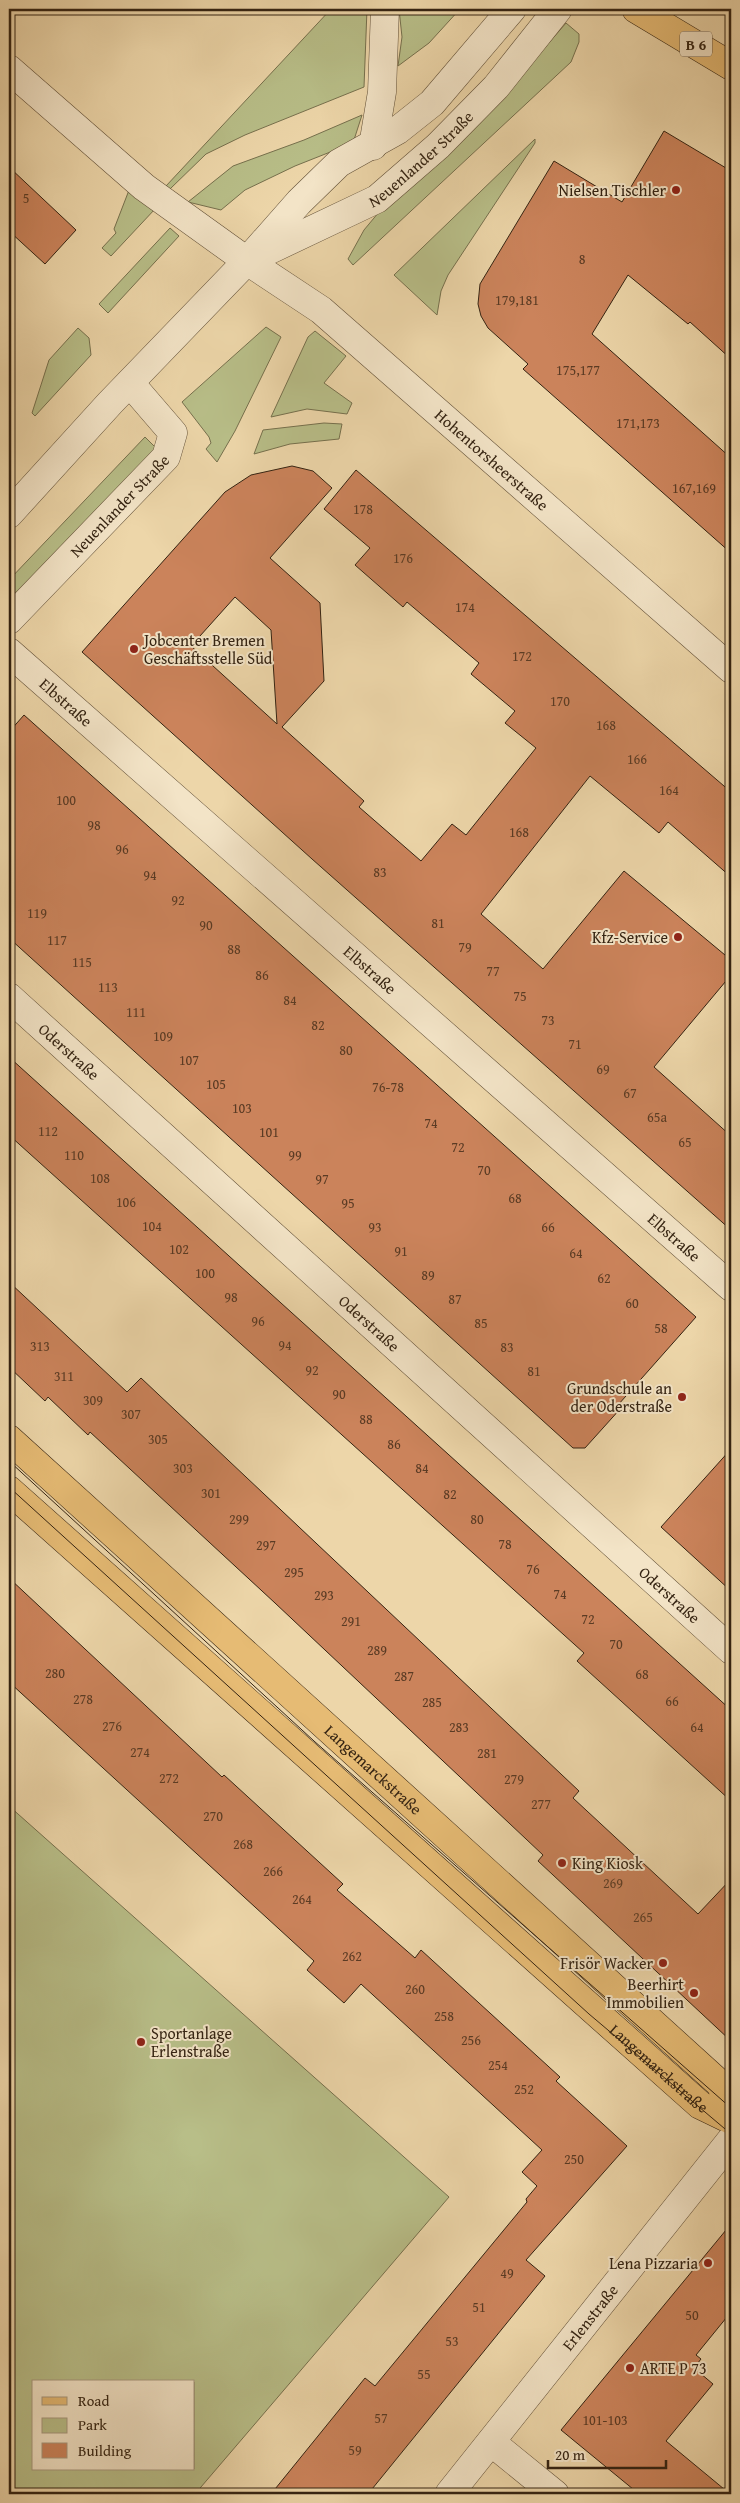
<svg xmlns="http://www.w3.org/2000/svg" width="740" height="2503" font-family="'Gentium Book Plus',serif">
<style>
.green{fill:#b8be88;stroke:#76704d;fill-rule:evenodd}
.building{fill:#cb835b;stroke:#342312;fill-rule:evenodd}
.lines{fill:none;stroke-linecap:round;stroke-linejoin:round}
.minor-casing{stroke:#625038;stroke-width:29}
.major-casing{stroke:#342312;stroke-width:29}
.highway-casing{stroke:#342312;stroke-width:29}
.minor{stroke:#f3e4c7;stroke-width:28}
.major{stroke:#e6bb74;stroke-width:28}
.highway{stroke:#e6bb74;stroke-width:28}
.tram{stroke:#342312;stroke-width:1}
.poi-dot{fill:#8f2418;stroke:#f3e4c7;stroke-width:2}
.labels{text-anchor:middle;dominant-baseline:central;stroke-width:4;stroke-linejoin:round;paint-order:stroke}
.number-label{font-size:14px;fill:#5a3b24}
.shield{fill:#f3e4c7;stroke:#6d5d48;stroke-width:1}
.shield-label{font-size:15px;font-weight:bold;fill:#342312}
.street-label{font-size:16px;fill:#342312;stroke:#f3e4c7}
.poi-label{font-size:16px;fill:#342312;stroke:#f3e4c7;text-anchor:end}
</style>
<rect width="100%" height="100%" fill="#edd6a9"/>
<filter id="stains"><feTurbulence type="fractalNoise" baseFrequency=".004" numOctaves="4"/><feColorMatrix values="0 0 0 0 .2 0 0 0 0 .09 0 0 0 0 .02 0 0 0 .5 -.17"/></filter>
<radialGradient id="worn" r=".72"><stop offset=".6" stop-color="#630" stop-opacity="0"/><stop offset="1" stop-color="#630" stop-opacity=".3"/></radialGradient>
<!-- green -->
<g class="green">
<path d="M331 9H367L364 87 245 135 206 154 170 189 166 186Z"/>
<path d="M399 9H460L429 43 398 66 402 37Z"/>
<path d="M566 23 579 34V42L571 62 353 265 348 259 364 230 379 212 492 109Z"/>
<path d="M362 115 353 143 295 166 245 190 221 210 188 202 233 166 304 140Z"/>
<path d="M535 139V143L448 275 441 291 437 315 394 275Z"/>
<path d="M131 185 155 209 111 256 102 248 116 233 114 229Z"/>
<path d="M170 228 179 236 108 313 99 304Z"/>
<path d="M266 327 281 337 235 431 217 462 206 449 211 443 209 437 182 402Z"/>
<path d="M78 328 89 338 91 355 35 416 32 413 49 360Z"/>
<path d="M315 331 346 356 324 383 352 403 347 414 307 409 271 417 308 337Z"/>
<path d="M324 423 342 424 339 439 290 444 254 454 263 430Z"/>
<path d="M145 437 156 448 9 606V580Z"/>
<path d="M9 1806 449 2197 195 2494H9ZM34 2382H194V2469H34Z"/>
</g>
<!-- building -->
<g class="building">
<path d="M664 131 731 171V359L690 322 688 324 628 275 592 334 731 458V553L523 369 528 364 488 328 481 316 478 304 480 284 554 161 622 202Z"/>
<path d="M9 167 76 230 45 264 9 231Z"/>
<path d="M292 466 313 471 332 488 270 558 320 603 324 681 282 727 364 801 359 807 421 861 452 824 466 835 536 748 505 723 515 711 471 674 479 663 407 602 403 607 355 565 370 548 324 509 356 470 731 792V877L668 822 659 833 590 776 481 914 543 969 624 871 731 960V975L654 1067 731 1136V1230L312 859 82 652 225 492 251 475ZM235 597 271 630 277 724 191 646Z"/>
<path d="M24 715 696 1317 618 1405 621 1408 585 1448H573L9 938V732Z"/>
<path d="M9 1057 731 1710V1801L577 1661 584 1653 9 1135Z"/>
<path d="M9 1282 127 1392 141 1378 579 1791 573 1798 698 1914 731 1879V2041L538 1861 543 1855 275 1603 90 1432 88 1435 48 1397 45 1401 9 1367Z"/>
<path d="M731 1449V1591L661 1527Z"/>
<path d="M9 1578 222 1777 224 1775 343 1884 337 1890 415 1958 421 1950 560 2077 556 2081 627 2146 526 2260 545 2276 368 2494H271L365 2378 375 2386 527 2202 526 2199 537 2186 522 2172 542 2150 361 1984 344 2003 307 1970 314 1961 9 1682Z"/>
<path d="M731 2224V2312L696 2355 701 2359 694 2368 713 2384 666 2441 730 2494H639L561 2430Z"/>
</g>
<g class="lines">
<!-- minor casing -->
<g class="minor-casing">
<g id="minor">
<path id="s1" d="M9 69 144 187 247 261 321 310 731 669"/>
<path d="M373 146 382 92 385 9"/>
<path id="s2" d="M257 256 377 199 438 146 496 87 558 9"/>
<path d="M9 514 110 403 247 261 299 202 339 163 398 130 432 103 512 9"/>
<path id="s3" d="M9 620 166 457 173 433 130 383"/>
<path id="s4" d="M9 652 731 1287"/>
<path id="s5" d="M9 997 731 1650"/>
<path d="M491 2442 555 2494"/>
<path id="s6" d="M449 2494 731 2140"/>
</g>
</g>
<!-- major casing -->
<g class="major-casing">
<g id="major">
<path id="s7" d="M9 1439 720 2084 731 2105"/>
<path id="s8" d="M9 1490 700 2105 731 2120"/>
</g>
</g>
<!-- highway casing -->
<g class="highway-casing">
<path id="highway" d="M636 9 731 66"/>
</g>
<!-- minor -->
<use href="#minor" class="minor"/>
<!-- major -->
<use href="#major" class="major"/>
<!-- highway -->
<use href="#highway" class="highway"/>
<!-- tram -->
<g class="tram">
<path d="M9 1461 314 1741 731 2108"/>
<path d="M9 1487 589 2014 731 2134"/>
</g>
</g>
<!-- markers -->
<g class="poi-dot">
<circle cx="676" cy="190" r="5"/>
<circle cx="134" cy="649" r="5"/>
<circle cx="678" cy="937" r="5"/>
<circle cx="682" cy="1397" r="5"/>
<circle cx="562" cy="1863" r="5"/>
<circle cx="663" cy="1963" r="5"/>
<circle cx="694" cy="1993" r="5"/>
<circle cx="141" cy="2042" r="5"/>
<circle cx="708" cy="2263" r="5"/>
<circle cx="630" cy="2368" r="5"/>
</g>
<g class="labels">
<!-- number labels -->
<g class="number-label">
<text x="26" y="198">5</text>
<text x="582" y="259">8</text>
<text x="517" y="300">179,181</text>
<text x="578" y="370">175,177</text>
<text x="638" y="423">171,173</text>
<text x="694" y="488">167,169</text>
<text x="363" y="509">178</text>
<text x="403" y="558">176</text>
<text x="465" y="607">174</text>
<text x="522" y="656">172</text>
<text x="560" y="701">170</text>
<text x="606" y="725">168</text>
<text x="637" y="759">166</text>
<text x="669" y="790">164</text>
<text x="66" y="800">100</text>
<text x="94" y="825">98</text>
<text x="519" y="832">168</text>
<text x="122" y="849">96</text>
<text x="380" y="872">83</text>
<text x="150" y="875">94</text>
<text x="178" y="900">92</text>
<text x="37" y="913">119</text>
<text x="438" y="923">81</text>
<text x="206" y="925">90</text>
<text x="57" y="940">117</text>
<text x="465" y="947">79</text>
<text x="234" y="949">88</text>
<text x="82" y="962">115</text>
<text x="493" y="971">77</text>
<text x="262" y="975">86</text>
<text x="108" y="987">113</text>
<text x="520" y="996">75</text>
<text x="290" y="1000">84</text>
<text x="136" y="1012">111</text>
<text x="548" y="1020">73</text>
<text x="318" y="1025">82</text>
<text x="163" y="1036">109</text>
<text x="575" y="1044">71</text>
<text x="346" y="1050">80</text>
<text x="189" y="1060">107</text>
<text x="603" y="1069">69</text>
<text x="216" y="1084">105</text>
<text x="388" y="1087">76-78</text>
<text x="630" y="1093">67</text>
<text x="242" y="1108">103</text>
<text x="657" y="1117">65a</text>
<text x="431" y="1123">74</text>
<text x="48" y="1131">112</text>
<text x="269" y="1132">101</text>
<text x="685" y="1142">65</text>
<text x="458" y="1147">72</text>
<text x="74" y="1155">110</text>
<text x="295" y="1155">99</text>
<text x="484" y="1170">70</text>
<text x="100" y="1178">108</text>
<text x="322" y="1179">97</text>
<text x="515" y="1198">68</text>
<text x="126" y="1202">106</text>
<text x="348" y="1203">95</text>
<text x="152" y="1226">104</text>
<text x="375" y="1227">93</text>
<text x="548" y="1227">66</text>
<text x="179" y="1249">102</text>
<text x="401" y="1251">91</text>
<text x="576" y="1253">64</text>
<text x="205" y="1273">100</text>
<text x="428" y="1275">89</text>
<text x="604" y="1278">62</text>
<text x="231" y="1297">98</text>
<text x="455" y="1299">87</text>
<text x="632" y="1303">60</text>
<text x="258" y="1321">96</text>
<text x="481" y="1323">85</text>
<text x="661" y="1328">58</text>
<text x="285" y="1345">94</text>
<text x="40" y="1346">313</text>
<text x="507" y="1347">83</text>
<text x="312" y="1370">92</text>
<text x="534" y="1371">81</text>
<text x="64" y="1376">311</text>
<text x="339" y="1394">90</text>
<text x="93" y="1400">309</text>
<text x="131" y="1414">307</text>
<text x="366" y="1419">88</text>
<text x="158" y="1439">305</text>
<text x="394" y="1444">86</text>
<text x="183" y="1468">303</text>
<text x="422" y="1468">84</text>
<text x="211" y="1493">301</text>
<text x="450" y="1494">82</text>
<text x="239" y="1519">299</text>
<text x="477" y="1519">80</text>
<text x="505" y="1544">78</text>
<text x="266" y="1545">297</text>
<text x="533" y="1569">76</text>
<text x="294" y="1572">295</text>
<text x="560" y="1594">74</text>
<text x="324" y="1595">293</text>
<text x="588" y="1619">72</text>
<text x="351" y="1621">291</text>
<text x="616" y="1644">70</text>
<text x="377" y="1650">289</text>
<text x="55" y="1673">280</text>
<text x="642" y="1674">68</text>
<text x="404" y="1676">287</text>
<text x="83" y="1699">278</text>
<text x="672" y="1701">66</text>
<text x="432" y="1702">285</text>
<text x="112" y="1726">276</text>
<text x="459" y="1727">283</text>
<text x="697" y="1727">64</text>
<text x="140" y="1752">274</text>
<text x="487" y="1753">281</text>
<text x="169" y="1778">272</text>
<text x="514" y="1779">279</text>
<text x="541" y="1804">277</text>
<text x="213" y="1816">270</text>
<text x="243" y="1844">268</text>
<text x="273" y="1871">266</text>
<text x="613" y="1883">269</text>
<text x="302" y="1899">264</text>
<text x="643" y="1917">265</text>
<text x="352" y="1956">262</text>
<text x="415" y="1989">260</text>
<text x="444" y="2016">258</text>
<text x="471" y="2040">256</text>
<text x="498" y="2065">254</text>
<text x="524" y="2089">252</text>
<text x="574" y="2159">250</text>
<text x="507" y="2273">49</text>
<text x="479" y="2307">51</text>
<text x="692" y="2315">50</text>
<text x="452" y="2341">53</text>
<text x="424" y="2374">55</text>
<text x="381" y="2418">57</text>
<text x="605" y="2420">101-103</text>
<text x="355" y="2450">59</text>
</g>
<!-- shield labels -->
<rect class="shield" x="680" y="31.5" width="32" height="25" rx="4"/>
<g class="shield-label">
<text x="696" y="44">B 6</text>
</g>
<!-- street labels -->
<g class="street-label">
<text stroke="none"><textPath href="#s2" startOffset="192">Neuenlander Straße</textPath></text>
<text stroke="none"><textPath href="#s1" startOffset="622">Hohentorsheerstraße</textPath></text>
<text stroke="none"><textPath href="#s3" startOffset="159">Neuenlander Straße</textPath></text>
<text stroke="none"><textPath href="#s4" startOffset="76">Elbstraße</textPath></text>
<text stroke="none"><textPath href="#s4" startOffset="481">Elbstraße</textPath></text>
<text stroke="none"><textPath href="#s5" startOffset="81">Oderstraße</textPath></text>
<text stroke="none"><textPath href="#s4" startOffset="886">Elbstraße</textPath></text>
<text stroke="none"><textPath href="#s5" startOffset="486">Oderstraße</textPath></text>
<text stroke="none"><textPath href="#s5" startOffset="891">Oderstraße</textPath></text>
<text stroke="none"><textPath href="#s7" startOffset="492">Langemarckstraße</textPath></text>
<text stroke="none"><textPath href="#s8" startOffset="870">Langemarckstraße</textPath></text>
<text stroke="none"><textPath href="#s6" startOffset="226">Erlenstraße</textPath></text>
</g>
<!-- poi labels -->
<g class="poi-label">
<text x="666" y="190">Nielsen Tischler</text>
<text x="144" y="640" text-anchor="start">Jobcenter Bremen<tspan x="144" dy="18">Geschäftsstelle Süd</tspan></text>
<text x="668" y="937">Kfz-Service</text>
<text x="672" y="1388">Grundschule an<tspan x="672" dy="18">der Oderstraße</tspan></text>
<text x="572" y="1863" text-anchor="start">King Kiosk</text>
<text x="653" y="1963">Frisör Wacker</text>
<text x="684" y="1984">Beerhirt<tspan x="684" dy="18">Immobilien</tspan></text>
<text x="151" y="2033" text-anchor="start">Sportanlage<tspan x="151" dy="18">Erlenstraße</tspan></text>
<text x="698" y="2263">Lena Pizzaria</text>
<text x="640" y="2368" text-anchor="start">ARTE P 73</text>
</g>
</g>
<!-- margin -->
<rect width="740" height="2503" fill="none" stroke="#edd6a9" stroke-width="30"/>
<rect x="10" y="10" width="720" height="2483" fill="none" stroke="#342312" stroke-width="2.5"/>
<rect x="15" y="15" width="710" height="2473" fill="none" stroke="#342312"/>
<!-- legend -->
<rect x="32" y="2380" width="162" height="90" fill="#f3e4c7" stroke="#a7977f"/>
<rect x="42" y="2397" width="25" height="8" fill="#e6bb74" stroke="#a7977f"/>
<text x="78" y="2406" font-size="15" fill="#342312">Road</text>
<rect x="42" y="2418" width="25" height="15" fill="#b8be88" stroke="#a7977f"/>
<text x="78" y="2430" font-size="15" fill="#342312">Park</text>
<rect x="42" y="2443" width="25" height="15" fill="#cb835b" stroke="#a7977f"/>
<text x="78" y="2456" font-size="15" fill="#342312">Building</text>
<!-- scale -->
<path d="M548 2460v8h118v-8" fill="none" stroke="#342312" stroke-width="2.5"/>
<text x="555" y="2460" font-size="15" fill="#342312" stroke="#f3e4c7" stroke-width="4" paint-order="stroke">20 m</text>
<rect width="100%" height="100%" filter="url(#stains)"/>
<rect width="100%" height="100%" fill="url(#worn)"/>
</svg>
